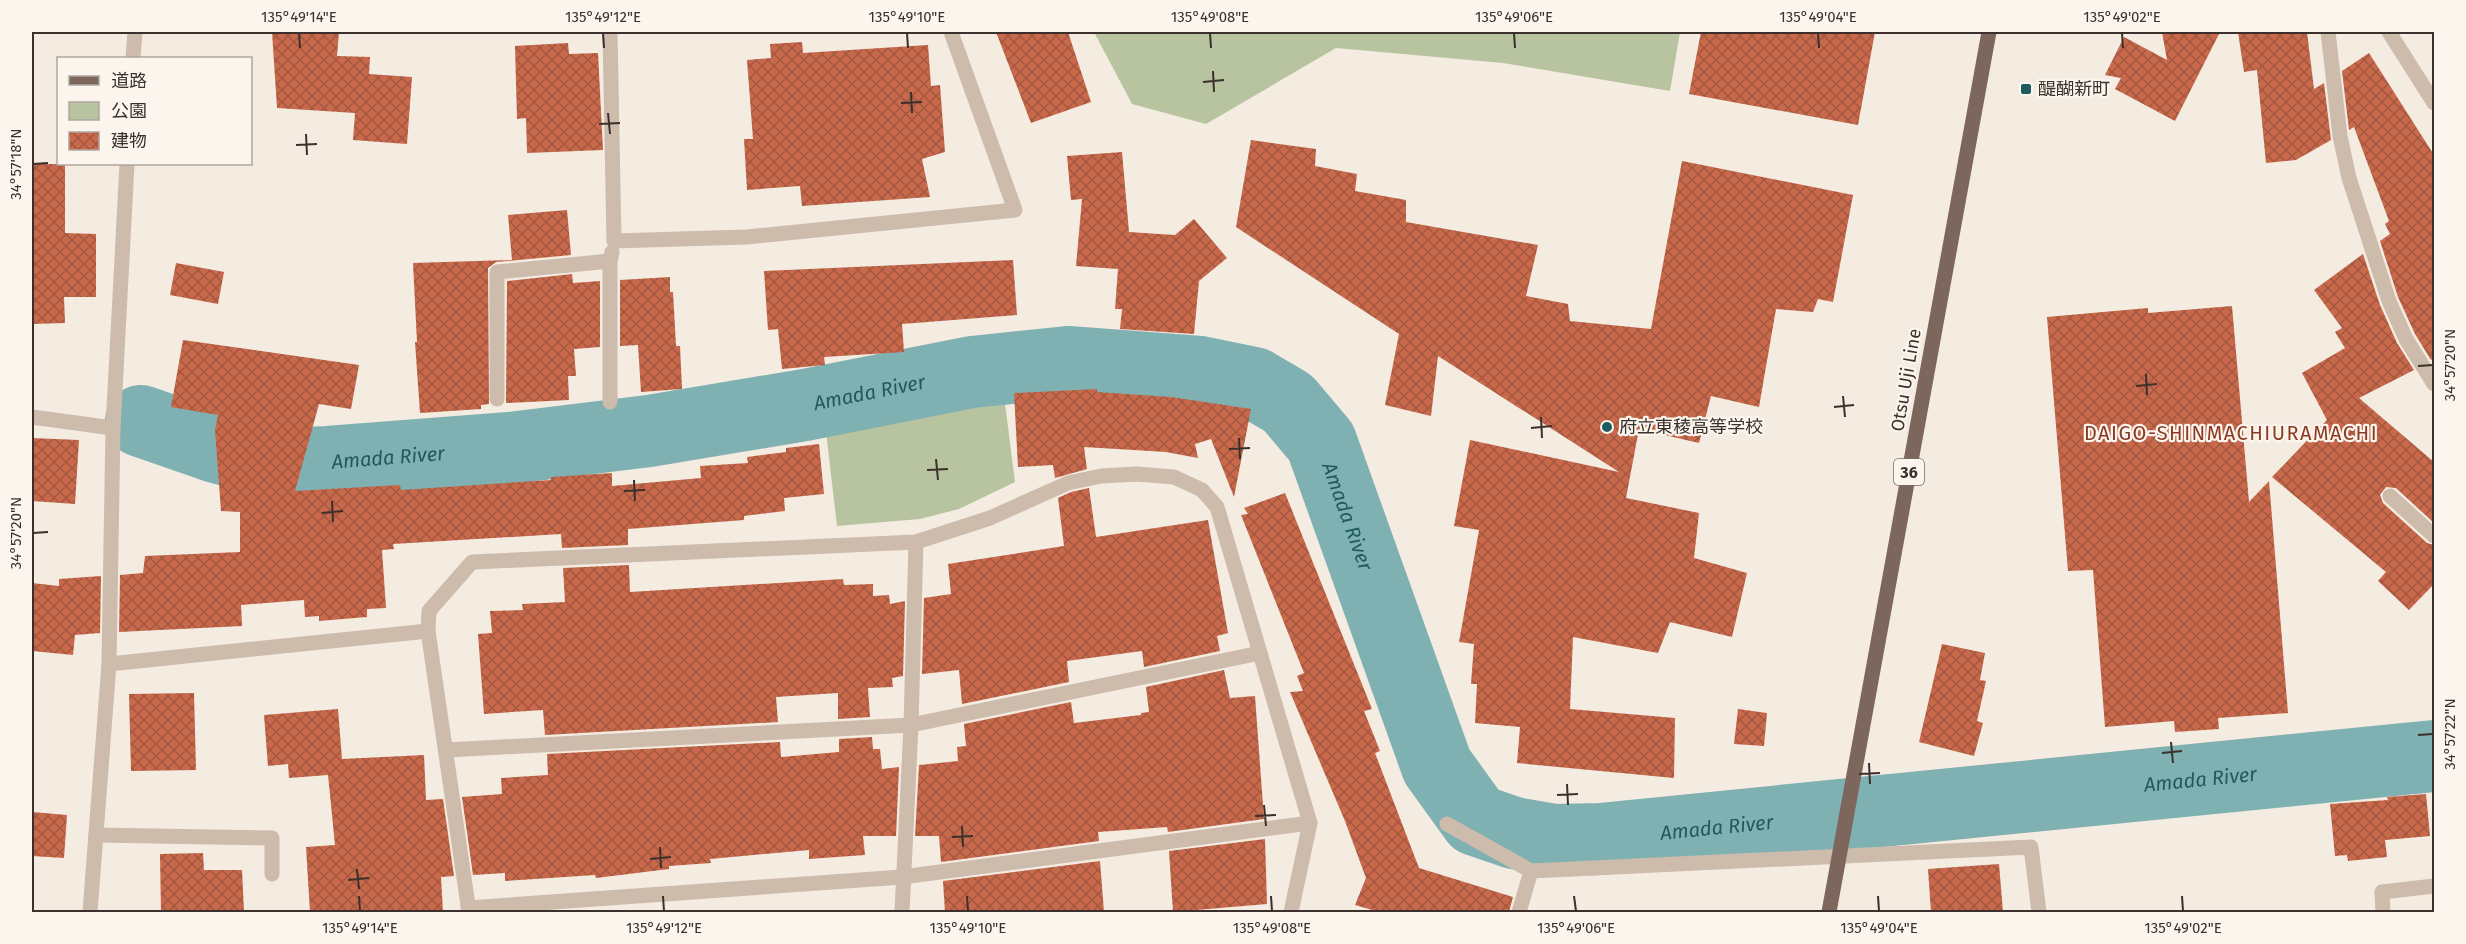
<svg xmlns="http://www.w3.org/2000/svg" width="2466" height="944" font-family="'Fira Sans','Noto Sans JP',sans-serif">
<style>
.green{fill:#b8c4a0}
.lines{fill:none;stroke-linecap:round;stroke-linejoin:round}
.river{stroke:#7fb0b2;stroke-width:72}
.building{fill:url(#building-cross-hatch)}
.street{stroke:#cdbbac;stroke-width:15}
.primary{stroke:#7d675c;stroke-width:15}
.ticks{fill:none;stroke:#3b302b;stroke-width:2}
.poi-dot{fill:#1f5a5e;stroke:#fbf5ee;stroke-width:2}
.labels{text-anchor:middle;dominant-baseline:central;stroke-width:4.5;stroke-linejoin:round;paint-order:stroke}
.shield{fill:#fbf5ee;stroke:#756b66;stroke-width:1.5}
.shield-label{font-size:16px;font-weight:bold;fill:#3b302b}
.poi-label{font-size:18px;fill:#3b302b;stroke:#fbf5ee;text-anchor:start}
.street-label{font-size:18px;fill:#3b302b;stroke:#fbf5ee}
.water-label{font-size:20px;font-style:italic;fill:#1f5a5e;stroke:#fbf5ee}
.neighbourhood-label{font-size:20px;letter-spacing:1.5px;fill:#8c3b22;stroke:#fbf5ee}
.neatline{fill:none;stroke:#3b302b;stroke-width:2}
.ticks-label{font-size:15px;text-anchor:middle;fill:#3b302b}
</style>
<defs>
<pattern id="building-cross-hatch" width="8" height="8" patternUnits="userSpaceOnUse" patternTransform="scale(1.5)"><rect width="8" height="8" fill="#c8694b"/><path d="M0 0l8 8M0 8l8-8" fill="none" stroke="#a4573f"/></pattern>
</defs>
<rect width="100%" height="100%" fill="#f4ebe1"/>
<!-- green -->
<g class="green">
<path d="M1094 32H1680L1670 91 1503 63 1336 48 1206 124 1132 104Z"/>
<path d="M1002 380 1015 482 959 509 920 519 837 526 825 423Z"/>
</g>
<g class="lines">
<!-- river -->
<path class="river" id="s1" d="M141 421 216 447 279 464 328 462 510 448 649 431 805 405 972 372 1068 362 1200 372 1254 383 1288 403 1321 442 1437 766 1476 820 1514 833 1554 840 1600 839 2434 756"/>
</g>
<!-- building -->
<g class="building">
<path d="M272 32H339L337 56 370 57 369 74 412 77 407 144 353 140 355 113 277 108Z"/>
<path d="M996 32H1068L1091 102 1031 123Z"/>
<path d="M1701 32H1875L1858 125 1689 94Z"/>
<path d="M2162 32H2220L2175 121 2115 89 2121 78 2105 75 2124 37 2167 60Z"/>
<path d="M2238 32H2307L2314 89 2324 83 2331 140 2296 160 2266 163 2257 70 2244 72Z"/>
<path d="M802 42 803 53 928 45 931 86 940 85 945 152 922 159 930 197 802 206 800 186 747 190 744 139H753L747 60 771 58 770 44Z"/>
<path d="M568 43 569 54 598 53 603 150 527 153 526 118 517 119 515 46Z"/>
<path d="M2369 53 2434 155V358L2431 360 2415 334 2398 297 2380 241 2390 234 2385 224 2389 221 2354 127 2349 130 2342 71Z"/>
<path d="M1251 140 1316 149 1315 166 1357 174 1355 191 1406 200V222L1538 245 1526 296 1568 304 1570 321 1651 329 1682 161 1853 195 1833 302 1818 299 1813 312 1776 309 1759 407 1711 396 1699 443 1639 429 1626 498 1699 513 1694 558 1747 573 1732 637 1670 622 1658 653 1573 637 1570 709 1675 718 1674 778 1517 763 1520 727 1475 723 1477 684H1471L1474 644 1459 642 1479 530 1454 526 1470 440 1619 472 1438 356 1431 416 1385 405 1399 334 1236 227Z"/>
<path d="M1122 152 1129 232 1175 235 1194 219 1227 258 1199 281 1194 334 1120 329 1122 309H1115L1118 269 1076 266 1082 199 1071 200 1067 156Z"/>
<path d="M32 164H65V233L96 234V297H64L65 323 32 324Z"/>
<path d="M567 210 571 255 496 262 488 268 489 404 481 405V409L420 413 415 342H417L413 263 512 260 508 215Z"/>
<path d="M2363 254 2380 305 2397 343 2414 370 2359 398 2434 462V523L2396 488 2386 487 2380 495 2383 503 2427 543 2434 545V584L2409 610 2378 581 2386 572 2272 477 2327 420 2302 373 2345 348 2335 332 2342 328 2314 290Z"/>
<path d="M1013 260 1017 315 902 324 904 352 824 357 825 365 782 369 778 329 768 330 764 271Z"/>
<path d="M176 263 224 272 218 304 170 295Z"/>
<path d="M572 274 573 283 600 281V347L574 349 576 376H568L569 400 506 403 507 281Z"/>
<path d="M670 277V292H673L676 346H680L682 389 641 392 638 345 620 346V280Z"/>
<path d="M2232 306 2249 502 2269 481 2288 713 2218 718 2219 729 2175 732 2174 721 2105 727 2093 570 2068 571 2047 317 2148 308V313Z"/>
<path d="M183 340 359 365 351 409 319 404 295 491 400 485 401 490 551 480V477L612 473V486L701 478 700 466 748 463 747 457 786 452V448L819 444 824 494 784 498 785 511 744 516V520L628 529V545L562 548 561 534 393 544 394 549 382 550 386 608 367 609V617L319 621V616L305 617 304 600 241 605 242 626 119 632 120 575 143 573 145 556 240 552V512L221 511 215 430 218 415 171 407Z"/>
<path d="M1097 389V392L1171 397 1251 409 1234 497 1211 439 1195 444 1198 458 1166 452 1084 447 1087 469 1055 478 1053 465 1018 467 1014 393Z"/>
<path d="M32 438 79 440 75 504 32 501Z"/>
<path d="M1089 488 1096 537 1208 520 1228 633 1217 636 1220 651 1144 667 1142 651 1067 661 1069 682 962 704 959 670 922 674 924 598 951 594 948 564 1064 546 1058 498 1071 492Z"/>
<path d="M1285 493 1372 709 1364 711 1380 751 1375 753 1419 868 1513 897 1509 912H1379L1355 905 1366 878 1345 821 1290 692 1303 691 1297 676 1304 673 1241 515 1248 514 1244 508Z"/>
<path d="M629 565 630 592 843 579 844 585 873 584V596L889 595 890 604 905 601 903 676 892 678 893 687 868 688 870 717 838 719V693L776 697 778 722 545 735 543 710 484 714 478 634 492 633 490 611 523 610 522 604 565 602 563 568Z"/>
<path d="M101 576 100 633 75 635 73 655 32 651V583L59 586V579Z"/>
<path d="M1942 644 1985 653 1980 680 1986 681 1977 721 1983 723 1974 756 1919 742Z"/>
<path d="M1224 670 1230 698 1255 696 1264 819 1168 832 1167 827 1098 832 1099 841 941 862 939 836H915L919 765 958 761 957 747 966 746 964 724 1071 702 1074 723 1141 715V713L1149 712 1146 687Z"/>
<path d="M194 693 196 770 131 771 129 694Z"/>
<path d="M338 709 342 759 424 755 426 800 443 799 454 876 441 877 443 912H310L306 847 335 845 328 775 289 778 288 764 268 766 264 715Z"/>
<path d="M1738 709 1767 713 1764 746 1734 744Z"/>
<path d="M872 737 873 749H880L882 769 899 767 896 836H863L865 855 809 859V850L710 859 711 863 669 866V869L596 878 595 875 505 881V873L473 875 462 797 502 794 501 778 548 775 547 754 780 742 781 757 839 752V739Z"/>
<path d="M2426 794 2430 836 2385 840 2387 857 2348 861 2347 855 2335 856 2330 804 2388 800 2387 797Z"/>
<path d="M32 812 67 815 64 858 32 856Z"/>
<path d="M1265 839 1267 904 1173 912 1169 851Z"/>
<path d="M203 853 204 870H242L244 912H161L160 854Z"/>
<path d="M1100 861 1104 912H945L943 881Z"/>
<path d="M1999 864 2003 912H1931L1928 869Z"/>
</g>
<g class="lines">
<!-- street -->
<g class="street">
<path d="M610 32 614 241 747 237 1015 210 951 32"/>
<path d="M2328 32 2340 136 2349 178 2389 301 2406 339 2434 384"/>
<path d="M2389 32 2434 103"/>
<path d="M133 58 135 32"/>
<path d="M497 399V272L610 261"/>
<path d="M610 402V261L612 252"/>
<path d="M32 417 113 428"/>
<path d="M2390 496 2434 536"/>
<path d="M109 664 428 631"/>
<path d="M447 750 911 725 1260 653"/>
<path d="M1447 824 1531 871 2031 847 2039 912"/>
<path d="M96 835 272 838V874"/>
<path d="M468 908 902 877 1310 823"/>
<path d="M90 912 109 664 113 428 127 164"/>
<path d="M469 912 428 631 429 611 472 562 916 542 990 518 1068 483 1101 476 1137 474 1174 477 1202 490 1217 507 1310 823 1291 912"/>
<path d="M902 912 911 725 916 542"/>
<path d="M1519 912 1531 871"/>
<path d="M2383 912 2382 892 2434 886"/>
</g>
<!-- primary -->
<path class="primary" d="M1829 912 1989 32"/>
</g>
<!-- ticks -->
<path class="ticks" d="M299 33 300 48M603 33 604 48M907 33 908 48M1210 33 1211 48M1514 33 1515 48M1818 33 1819 48M2122 33 2123 48M1213 71 1214 92M1203 82 1224 80M911 92 912 113M901 103 922 102M608 113 610 134M599 124 620 123M306 134 307 155M296 145 317 144M33 164 48 163M2418 366 2433 365M2146 374 2147 395M2136 386 2157 384M1843 396 1845 417M1834 407 1854 405M1541 417 1542 438M1531 428 1552 426M1239 438 1240 459M1229 449 1250 448M936 459 938 480M927 470 948 469M634 480 635 501M624 491 645 490M332 501 333 522M322 513 343 511M33 533 48 532M2418 735 2433 734M2171 742 2173 763M2162 753 2182 751M1869 763 1870 784M1859 774 1880 773M1567 784 1568 805M1557 795 1578 794M1264 805 1266 826M1255 816 1276 815M962 826 963 847M952 837 973 836M660 847 661 868M650 859 671 857M357 869 359 889M348 880 369 878M359 896 360 911M663 896 664 911M967 896 968 911M1271 896 1272 911M1574 896 1576 911M1878 896 1879 911M2182 896 2183 911"/>
<!-- markers -->
<g class="poi-dot">
<rect x="2020" y="83" width="12" height="12" rx="3"/>
<circle cx="1607" cy="427" r="6"/>
</g>
<g class="labels">
<!-- shield labels -->
<rect class="shield" x="1894" y="459" width="30" height="26" rx="4.5"/>
<g class="shield-label">
<text x="1909" y="472">36</text>
</g>
<!-- poi labels -->
<g class="poi-label">
<text x="2038" y="89">醍醐新町</text>
<text x="1619" y="427">府立東稜高等学校</text>
</g>
<!-- street labels -->
<g class="street-label">
<text transform="translate(1906 380) rotate(-80)">Otsu Uji Line</text>
</g>
<!-- water labels -->
<g class="water-label">
<text stroke="none"><textPath href="#s1" startOffset="740">Amada River</textPath></text>
<text stroke="none"><textPath href="#s1" startOffset="254">Amada River</textPath></text>
<text stroke="none"><textPath href="#s1" startOffset="1298">Amada River</textPath></text>
<text stroke="none"><textPath href="#s1" startOffset="2360">Amada River</textPath></text>
<text stroke="none"><textPath href="#s1" startOffset="1874">Amada River</textPath></text>
</g>
<!-- neighbourhood labels -->
<g class="neighbourhood-label">
<text x="2231" y="433">DAIGO-SHINMACHIURAMACHI</text>
</g>
</g>
<!-- border -->
<rect width="2466" height="944" fill="none" stroke="#fbf5ee" stroke-width="66"/>
<!-- legend -->
<rect x="57" y="57" width="195" height="108" fill="#fbf5ee" stroke="#aea6a0" stroke-width="1.5"/>
<rect x="69" y="76" width="30" height="9" fill="#7d675c" stroke="#aea6a0" stroke-width="1.5"/>
<text x="111" y="87" font-size="18" fill="#3b302b">道路</text>
<rect x="69" y="102" width="30" height="18" fill="#b8c4a0" stroke="#aea6a0" stroke-width="1.5"/>
<text x="111" y="117" font-size="18" fill="#3b302b">公園</text>
<rect x="69" y="132" width="30" height="18" fill="url(#building-cross-hatch)" stroke="#aea6a0" stroke-width="1.5"/>
<text x="111" y="147" font-size="18" fill="#3b302b">建物</text>
<rect x="33" y="33" width="2400" height="878" class="neatline"/>
<g class="ticks-label">
<text x="299" y="22">135°49'14"E</text>
<text x="603" y="22">135°49'12"E</text>
<text x="907" y="22">135°49'10"E</text>
<text x="1210" y="22">135°49'08"E</text>
<text x="1514" y="22">135°49'06"E</text>
<text x="1818" y="22">135°49'04"E</text>
<text x="2122" y="22">135°49'02"E</text>
<text transform="translate(16 164) rotate(-90)" y="5">34°57'18"N</text>
<text transform="translate(2450 365) rotate(-90)" y="5">34°57'20"N</text>
<text transform="translate(16 533) rotate(-90)" y="5">34°57'20"N</text>
<text transform="translate(2450 734) rotate(-90)" y="5">34°57'22"N</text>
<text x="360" y="933">135°49'14"E</text>
<text x="664" y="933">135°49'12"E</text>
<text x="968" y="933">135°49'10"E</text>
<text x="1272" y="933">135°49'08"E</text>
<text x="1576" y="933">135°49'06"E</text>
<text x="1879" y="933">135°49'04"E</text>
<text x="2183" y="933">135°49'02"E</text>
</g>
</svg>
